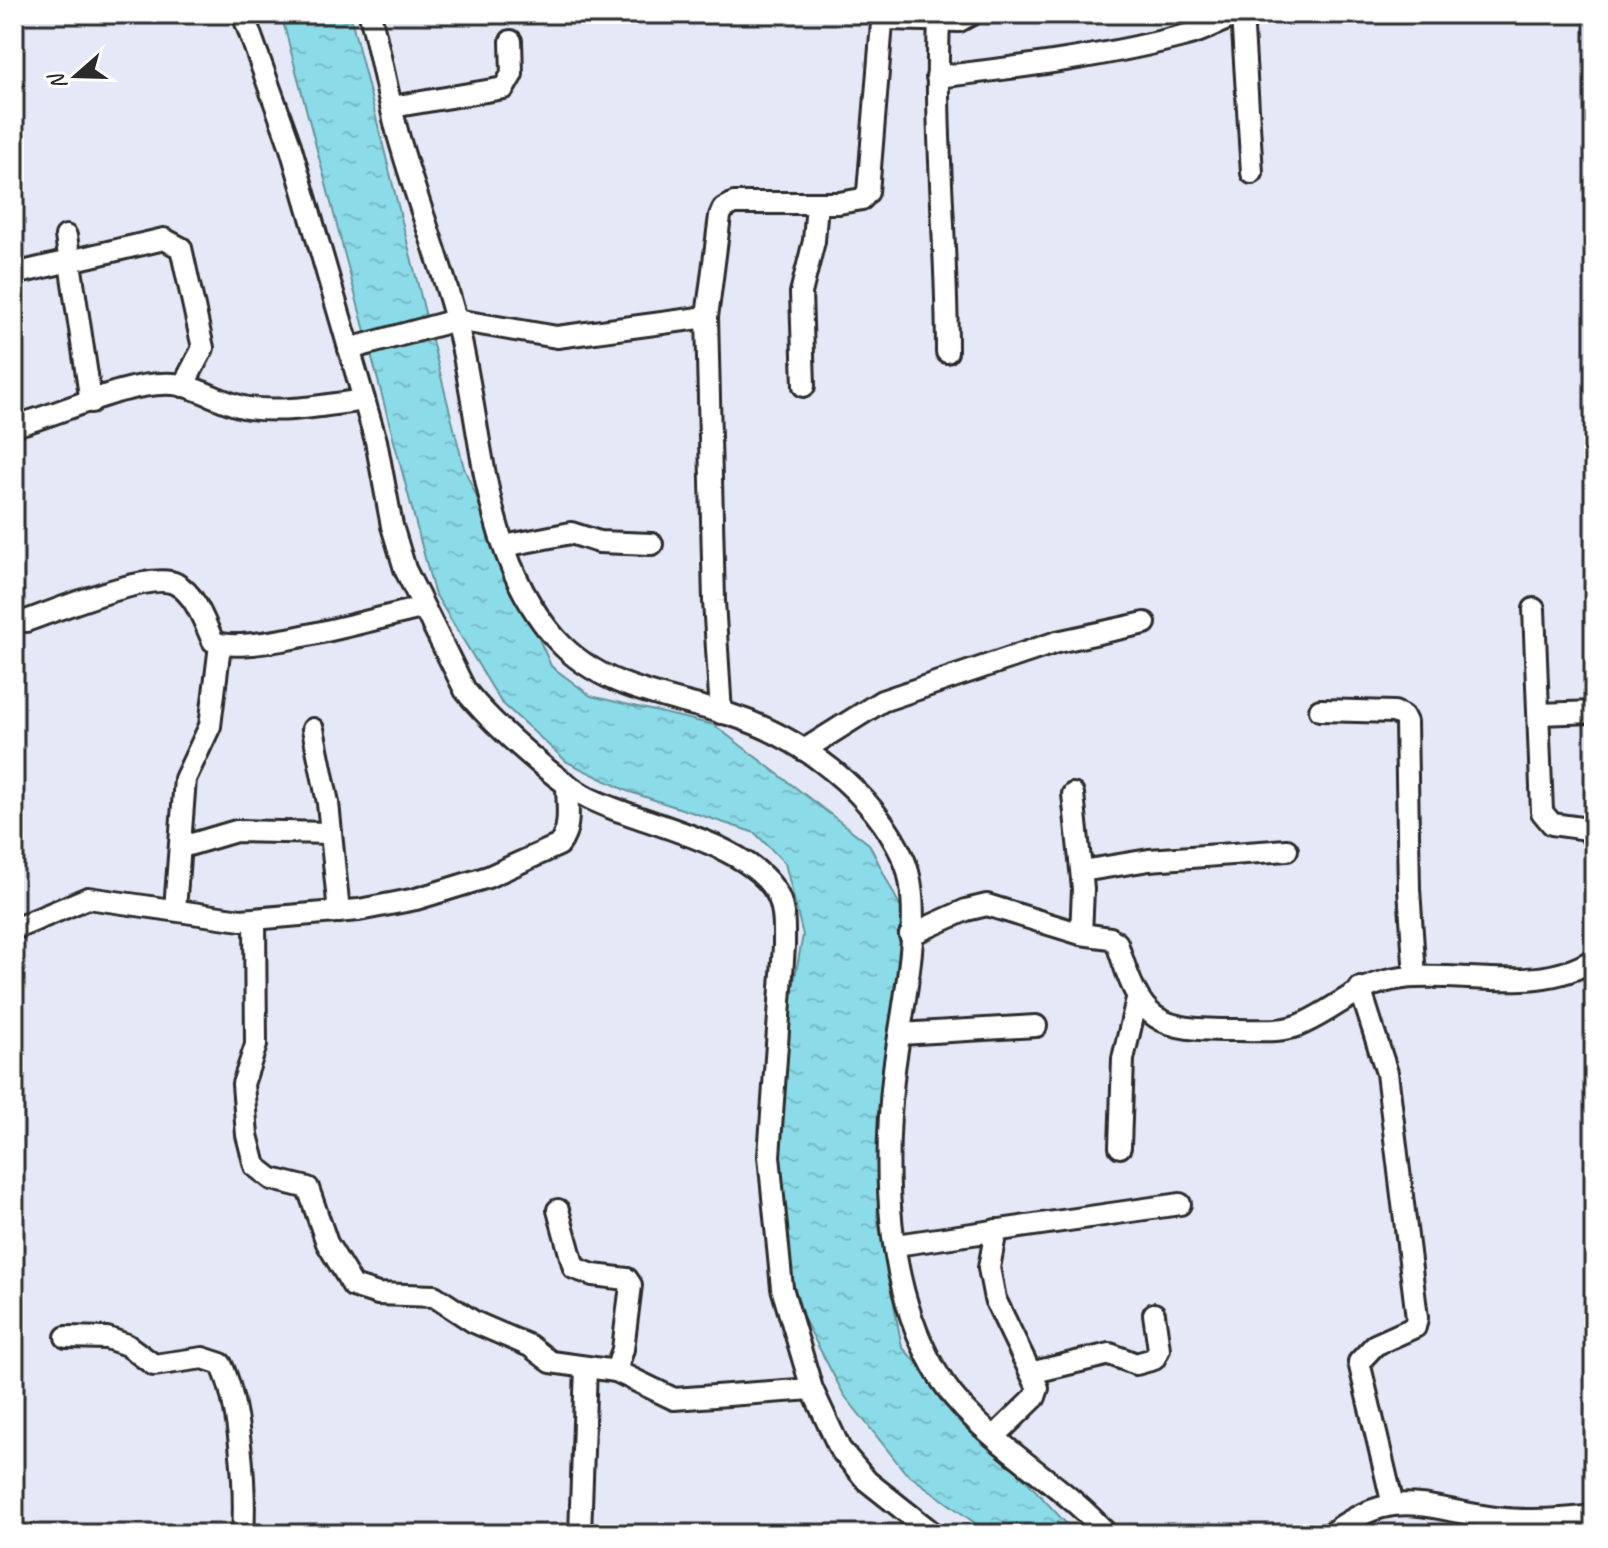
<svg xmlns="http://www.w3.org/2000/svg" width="1608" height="1548" font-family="Caveat,sans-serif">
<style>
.water{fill:url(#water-ripples);stroke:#65959c;stroke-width:2}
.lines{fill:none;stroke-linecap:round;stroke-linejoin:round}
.minor-casing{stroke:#2b2b2b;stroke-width:26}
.minor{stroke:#fff;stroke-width:20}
</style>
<defs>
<pattern id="water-ripples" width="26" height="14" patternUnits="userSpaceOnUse" patternTransform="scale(2)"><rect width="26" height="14" fill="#8bdbe8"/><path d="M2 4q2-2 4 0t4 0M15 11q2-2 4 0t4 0" fill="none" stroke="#78bcc7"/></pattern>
</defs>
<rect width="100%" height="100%" fill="#e5e9f7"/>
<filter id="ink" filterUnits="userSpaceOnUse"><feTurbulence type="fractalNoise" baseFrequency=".0125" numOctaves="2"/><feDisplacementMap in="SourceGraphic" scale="16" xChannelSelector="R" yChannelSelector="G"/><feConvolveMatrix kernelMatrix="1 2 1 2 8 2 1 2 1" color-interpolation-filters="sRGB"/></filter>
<g filter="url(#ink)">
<!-- water -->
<path class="water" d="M281 14H350L464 468 551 666 591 696 714 725 869 844 904 914 877 1216 902 1347 1076 1534H990L905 1472 844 1395 798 1308 772 1179 790 1003 803 935 785 863 755 833 627 791 567 762 501 702 434 592Z"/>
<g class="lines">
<!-- minor casing -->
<g class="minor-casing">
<g id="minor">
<path d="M243 14 290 145 376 441 392 526 405 569 465 690C490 722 548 774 583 795 632 823 753 840 779 898 785 913 784 930 784 946L769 1156 782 1288 812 1389 840 1449 867 1481 934 1534"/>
<path d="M370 14C380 53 387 92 397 131 414 193 438 254 455 316 484 424 478 551 556 639 602 690 669 696 731 715 801 737 873 791 904 860 926 911 901 1014 894 1070 883 1167 885 1281 934 1368 973 1438 1055 1475 1107 1534"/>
<path d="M1242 14 1252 173"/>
<path d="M939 22C934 132 947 242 947 352"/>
<path d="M937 77C1023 67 1110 56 1194 33 1210 28 1224 19 1240 14"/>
<path d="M392 107 504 88 512 74 511 41"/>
<path d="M66 236 91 402"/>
<path d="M14 274 164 239 181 248 203 348 183 386"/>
<path d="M349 349 456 320 557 337 707 317"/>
<path d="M804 386 801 293 814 241 817 203"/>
<path d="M14 426C62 414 124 381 173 384 199 386 222 404 248 408 286 413 326 405 364 400"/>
<path d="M504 546 571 533 599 542 652 544"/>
<path d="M1534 609 1542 812 1552 824 1588 829 1594 840"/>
<path d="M26 621C55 611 152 570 176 584 196 595 204 622 213 641 241 658 383 616 422 608"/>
<path d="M1320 710 1394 712 1403 716 1406 722 1409 889 1415 977"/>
<path d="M721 713 714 601 707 317 720 216 723 209 734 203H839L862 199 868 192 882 23 888 19 959 21 972 14"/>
<path d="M1539 714 1594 712"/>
<path d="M313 729 328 803 339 912"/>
<path d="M804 750 882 701 1057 642 1145 623"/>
<path d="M1073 794 1083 889 1081 934"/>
<path d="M182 847 236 831 331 833"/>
<path d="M1082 871 1149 860 1287 850"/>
<path d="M175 909 185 779 210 726 220 645"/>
<path d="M255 920 256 1045 243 1084 247 1135 255 1166 272 1179 308 1188 327 1243 353 1286 378 1294 434 1296 474 1322 530 1346 551 1362 616 1371 674 1399 812 1389"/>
<path d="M14 929 88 898 241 920 359 910 416 899 488 877 559 845C572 828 567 805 567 784"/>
<path d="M910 935 966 910 987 905 1081 934 1110 938 1117 943C1142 1024 1155 1030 1238 1030 1260 1030 1284 1033 1304 1023 1343 1005 1356 984 1403 978 1464 971 1540 995 1594 959"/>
<path d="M1360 988 1387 1073 1417 1318 1415 1327 1375 1345 1359 1362 1393 1505"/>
<path d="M900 1034 1036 1026"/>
<path d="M1120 1147 1123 1059 1137 999"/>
<path d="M558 1210 574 1268 593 1275 627 1279 631 1285 623 1349 616 1371"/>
<path d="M896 1245 1180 1204"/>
<path d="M66 1337 107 1338 127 1345 154 1365 203 1358 221 1364C240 1402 246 1490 243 1534"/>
<path d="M1034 1372 1110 1354 1136 1364 1154 1359 1159 1349 1154 1314"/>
<path d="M995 1436 1035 1397 1038 1388 995 1299 989 1268 996 1230"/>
<path d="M580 1534 586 1367"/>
<path d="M1330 1534C1396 1485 1424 1509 1495 1518 1528 1522 1561 1520 1594 1516"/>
</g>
</g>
<!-- minor -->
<use href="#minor" class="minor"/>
</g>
</g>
<!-- margin -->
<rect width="1608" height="1548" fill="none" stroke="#fff" stroke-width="48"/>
<rect x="24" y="24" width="1560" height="1500" fill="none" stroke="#2b2b2b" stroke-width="3" filter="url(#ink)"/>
<!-- north arrow -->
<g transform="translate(76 76) rotate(250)" stroke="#ffffff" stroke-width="6" paint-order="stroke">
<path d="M0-6L14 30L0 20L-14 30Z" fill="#2b2b2b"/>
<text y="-12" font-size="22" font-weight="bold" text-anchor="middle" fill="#2b2b2b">N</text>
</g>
</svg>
